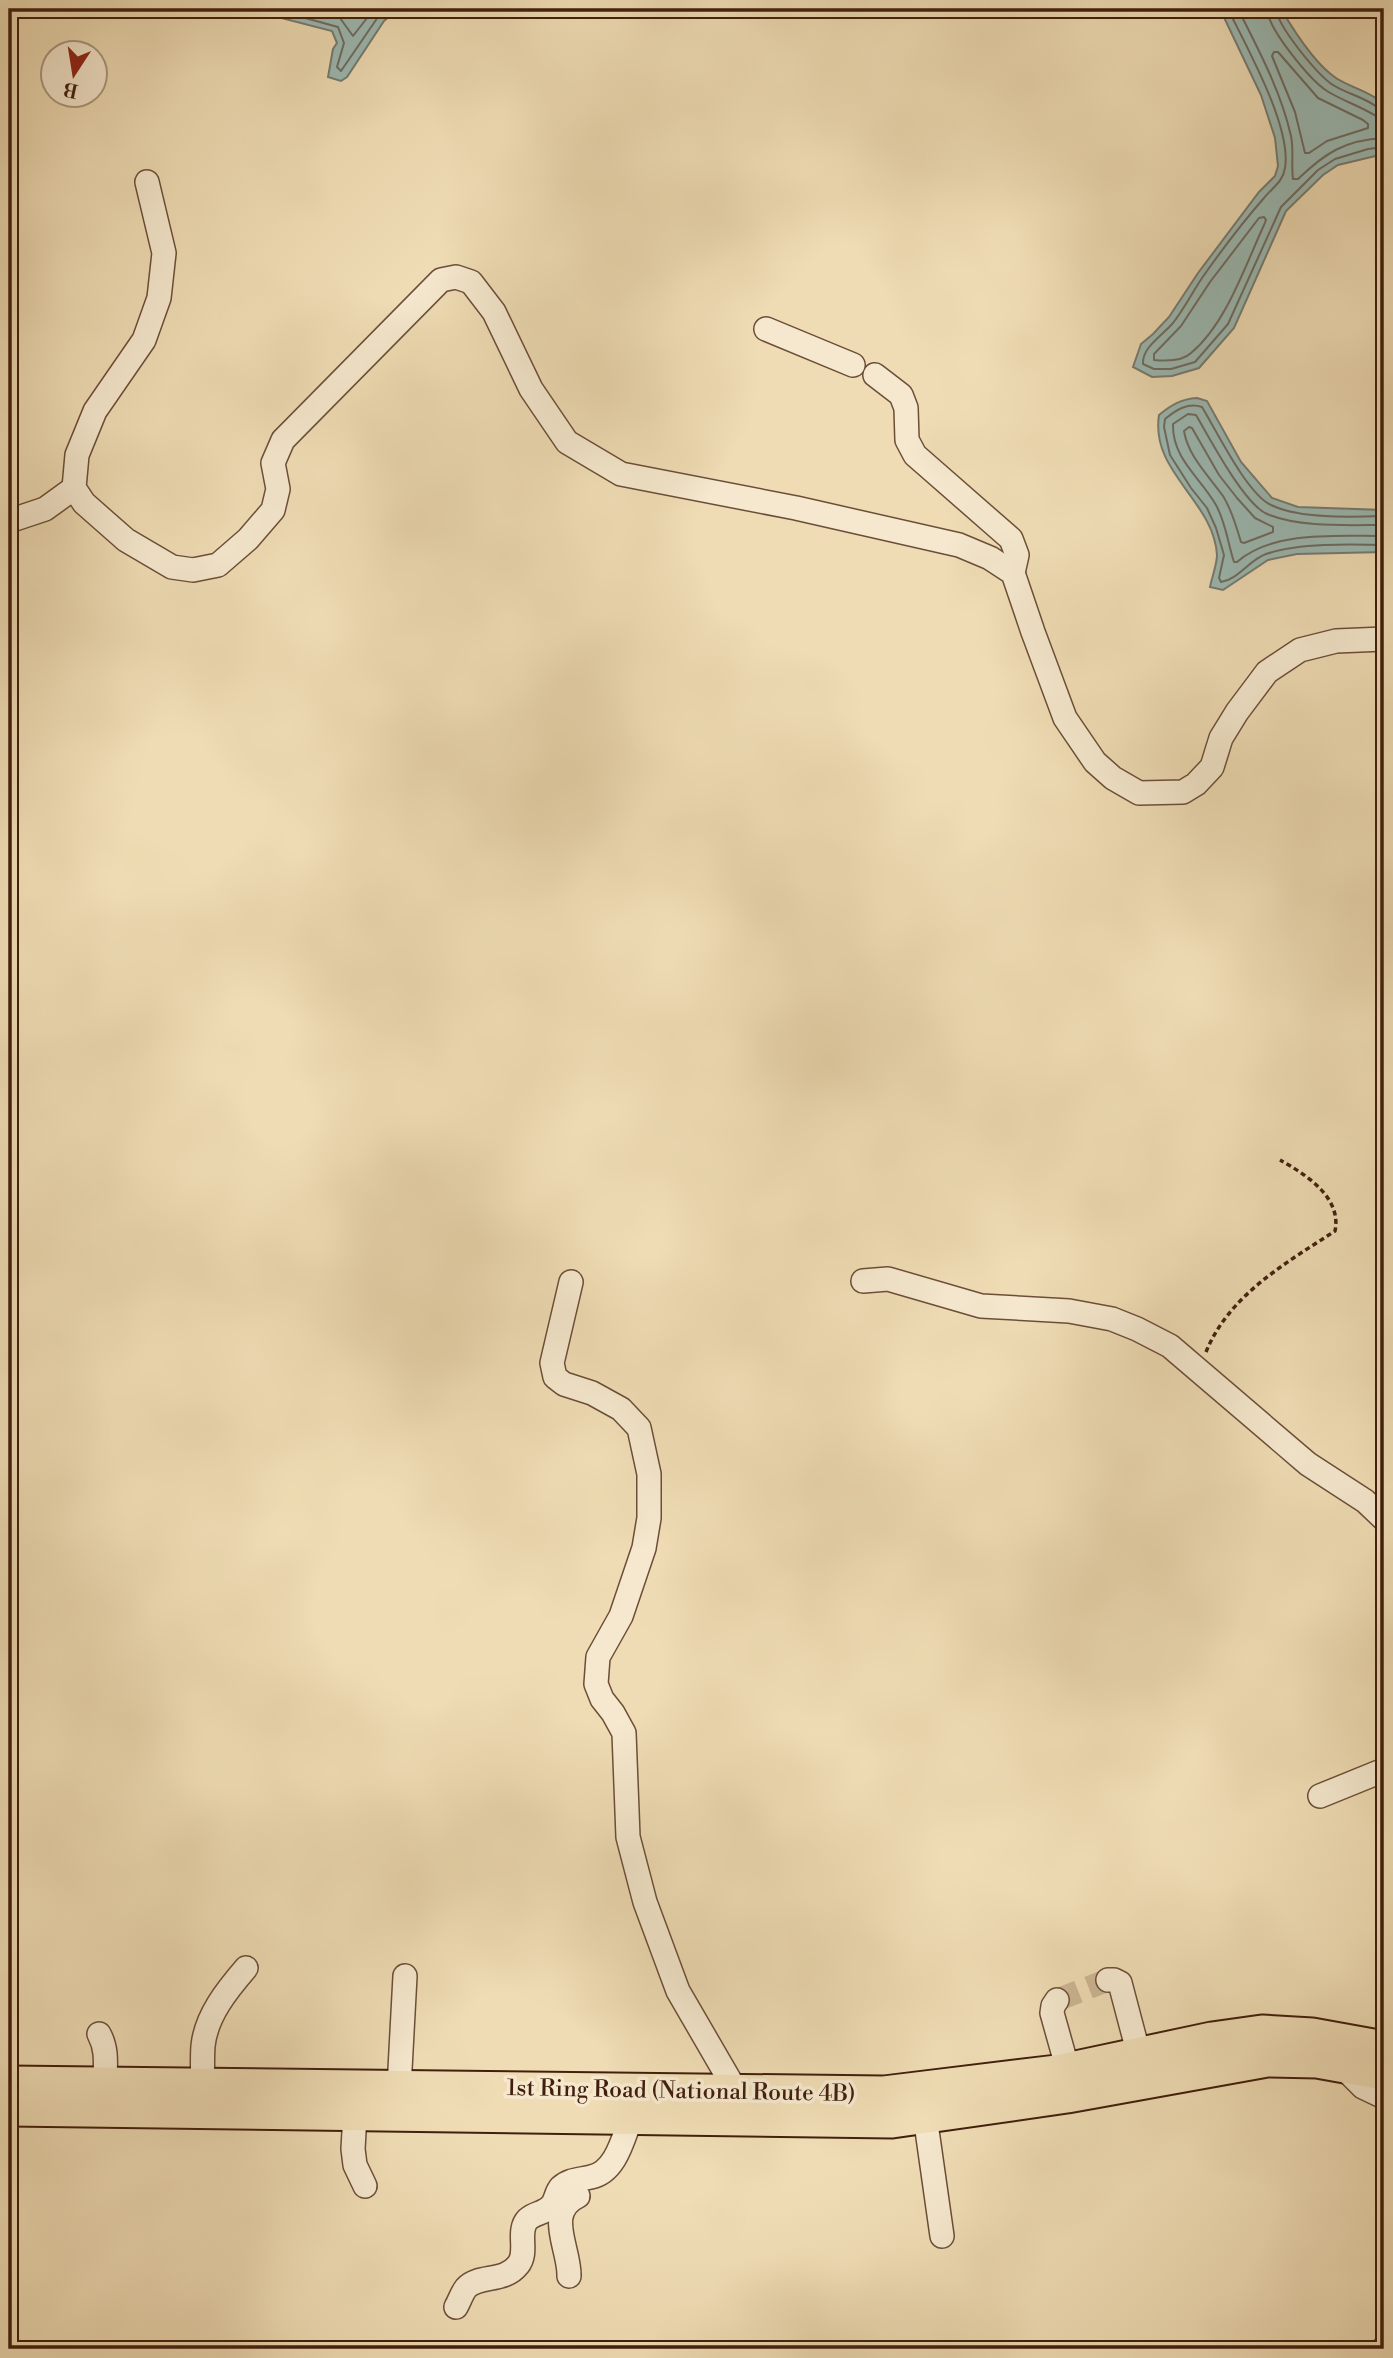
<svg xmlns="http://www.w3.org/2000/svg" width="1393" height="2358" font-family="'Libre Bodoni',serif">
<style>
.water{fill:#9bbab4;stroke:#777c72;stroke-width:2}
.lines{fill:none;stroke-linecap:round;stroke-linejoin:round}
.shore{stroke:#6e6c61;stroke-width:2}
.minor-tunnel{stroke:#ccb693;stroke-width:23;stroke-dasharray:23 11;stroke-linecap:butt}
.minor-casing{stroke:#6c4e38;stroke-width:26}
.highway-casing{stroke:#411f0e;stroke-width:37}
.path{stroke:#411f0e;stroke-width:3.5;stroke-dasharray:5 3.5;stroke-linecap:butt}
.minor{stroke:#f5e8ce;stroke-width:23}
.highway{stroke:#efdcb4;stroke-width:33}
.labels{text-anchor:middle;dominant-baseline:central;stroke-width:7;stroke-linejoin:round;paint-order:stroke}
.street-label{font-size:23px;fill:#411f0e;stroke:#f5e8ce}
</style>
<rect width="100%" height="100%" fill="#efdcb4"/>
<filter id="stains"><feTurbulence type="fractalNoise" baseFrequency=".00286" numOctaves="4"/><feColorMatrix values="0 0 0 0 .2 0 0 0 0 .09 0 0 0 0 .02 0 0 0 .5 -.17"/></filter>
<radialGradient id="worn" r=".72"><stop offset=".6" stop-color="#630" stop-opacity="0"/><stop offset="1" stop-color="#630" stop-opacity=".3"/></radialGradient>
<!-- water -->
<g class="water">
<path d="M277 9H398L384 21 347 77 341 81 328 77 333 49 337 43 332 31 281 18Z"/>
<path d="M1220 9H1281C1294 31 1315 64 1336 78 1351 88 1370 91 1384 104V154L1338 165 1323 175 1286 211 1234 328 1199 368 1172 376 1152 377 1133 367 1141 344 1153 334 1169 317 1198 273 1259 192 1275 176 1278 166 1275 138 1261 95Z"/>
<path d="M1197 398 1207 401 1241 462 1272 498 1298 507 1384 510V552L1297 554 1268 560 1223 590 1210 587C1212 577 1217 564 1217 555 1214 501 1150 472 1159 415 1171 405 1181 399 1197 398Z"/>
</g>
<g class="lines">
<!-- shore -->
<g class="shore">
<path d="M285 9 287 13 338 27 344 43 337 67 341 71 378 17 387 9"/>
<path d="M306 9 340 18 353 36 374 9"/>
<path d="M1228 9C1246 46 1292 127 1285 168 1283 182 1272 188 1264 198 1242 223 1221 251 1202 278 1192 293 1184 309 1173 323 1162 336 1142 347 1143 364L1154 369H1171L1195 362 1228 324 1281 207 1318 170 1335 159 1368 149 1384 147"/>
<path d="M1238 9C1258 49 1281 91 1291 136 1294 150 1291 165 1293 179H1298C1325 153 1345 140 1384 138"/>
<path d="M1267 9C1268 29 1310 80 1327 91 1343 101 1360 106 1376 116L1384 117"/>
<path d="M1276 9C1278 27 1315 71 1330 83 1345 94 1364 96 1378 108H1384"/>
<path d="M1274 52H1278L1318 98 1363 120 1368 124V128L1327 141 1309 153H1305L1295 112 1272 56Z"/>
<path d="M1264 217 1266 220 1264 225C1245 266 1226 324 1191 353 1183 361 1165 361 1154 360V354L1181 326 1210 282 1259 218Z"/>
<path d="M1189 427 1192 428 1219 475 1237 498 1255 518 1273 527V532L1244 543 1241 542C1236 526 1232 510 1223 496 1208 475 1188 456 1184 431Z"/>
<path d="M1384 516C1352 517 1299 519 1271 505 1247 494 1216 430 1202 407 1188 402 1176 410 1165 419L1164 427 1170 455 1191 488 1207 508 1216 528 1224 555 1219 578 1221 582C1239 579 1249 560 1266 554 1297 543 1350 544 1384 545"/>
<path d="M1384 525C1350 525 1296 528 1265 513 1242 500 1210 439 1196 415L1188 414 1173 424C1172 459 1201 478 1216 505 1226 523 1228 544 1234 562H1237C1273 530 1339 536 1384 536"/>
</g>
<!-- minor-tunnel -->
<path class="minor-tunnel" d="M1057 2000 1108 1980"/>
<!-- minor casing -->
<g class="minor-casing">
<g id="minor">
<path d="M147 182 164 253 159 298 144 340 95 411 77 455 74 488 84 503 126 540 172 567 193 570 218 565 248 539 273 510 278 489 273 463 283 440 441 280 456 277 471 282 494 312 531 389 567 442 621 474 796 508 959 545 990 558 1013 573 1033 632 1065 718 1095 762 1113 778 1139 793 1183 792 1196 784 1212 767 1221 738 1237 712 1267 672 1300 650 1336 641 1384 639"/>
<path d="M766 329 853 365"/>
<path d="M875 375 901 395 906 408 907 440 915 455 1011 539 1017 555 1013 573"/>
<path d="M9 521 45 509 74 488"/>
<path d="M863 1281 888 1279 981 1306 1069 1311 1112 1319 1137 1329 1170 1346 1308 1464 1365 1501 1384 1519"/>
<path d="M571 1282 552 1363 555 1377 564 1384 592 1393 621 1409 639 1428 649 1474V1518L644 1548 621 1616 598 1657 596 1684 602 1699 613 1713 624 1733 628 1837 645 1902 678 1991 736 2091"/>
<path d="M1320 1796 1384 1770"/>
<path d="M1108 1980H1114L1120 1983 1139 2055"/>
<path d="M1057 2000 1053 2006 1052 2013 1068 2070"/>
<path d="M99 2034C108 2050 105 2066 105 2084"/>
<path d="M1342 2066 1363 2087 1384 2097"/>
<path d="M202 2086C203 2072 202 2059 203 2046 206 2016 227 1990 246 1968"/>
<path d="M399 2088 405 1976"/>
<path d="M923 2102 942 2236"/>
<path d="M355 2114 353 2149 355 2165 365 2186"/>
<path d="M569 2276C570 2249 544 2212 578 2196"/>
<path d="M456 2307C459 2302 462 2293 466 2288 479 2274 504 2283 518 2265 529 2252 516 2231 528 2219 535 2213 545 2213 551 2206 556 2201 556 2192 561 2187 570 2179 580 2180 591 2177 616 2172 623 2138 631 2118"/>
<path d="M1383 2349H1384"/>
</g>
</g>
<!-- highway casing -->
<g class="highway-casing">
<g id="highway">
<path d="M9 2083 884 2093 1057 2072 1212 2039 1262 2032 1312 2035 1384 2048"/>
<path d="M9 2109 892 2121 1067 2096 1267 2060 1317 2061 1384 2073"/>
</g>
</g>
<!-- path -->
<path class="path" d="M1206 1352C1229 1295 1286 1263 1335 1231 1342 1197 1305 1174 1280 1160"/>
<!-- minor -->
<use href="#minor" class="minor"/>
<!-- highway -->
<use href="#highway" class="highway"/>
</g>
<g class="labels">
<!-- street labels -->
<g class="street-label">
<text transform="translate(681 2091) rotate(1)">1st Ring Road (National Route 4B)</text>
</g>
</g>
<!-- margin -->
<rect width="1393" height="2358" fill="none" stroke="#efdcb4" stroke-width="35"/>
<rect x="10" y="10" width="1372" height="2337" fill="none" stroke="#411f0e" stroke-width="3.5"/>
<rect x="18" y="18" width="1358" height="2323" fill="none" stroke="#411f0e" stroke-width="2"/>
<!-- north arrow -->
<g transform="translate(74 74) rotate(192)"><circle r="33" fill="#f5e8ce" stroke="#ad9881" stroke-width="2"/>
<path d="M0-5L12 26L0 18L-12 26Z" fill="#8f2418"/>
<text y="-10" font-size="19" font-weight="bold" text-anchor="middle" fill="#411f0e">B</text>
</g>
<rect width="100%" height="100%" filter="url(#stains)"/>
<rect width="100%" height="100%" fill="url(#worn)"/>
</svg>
